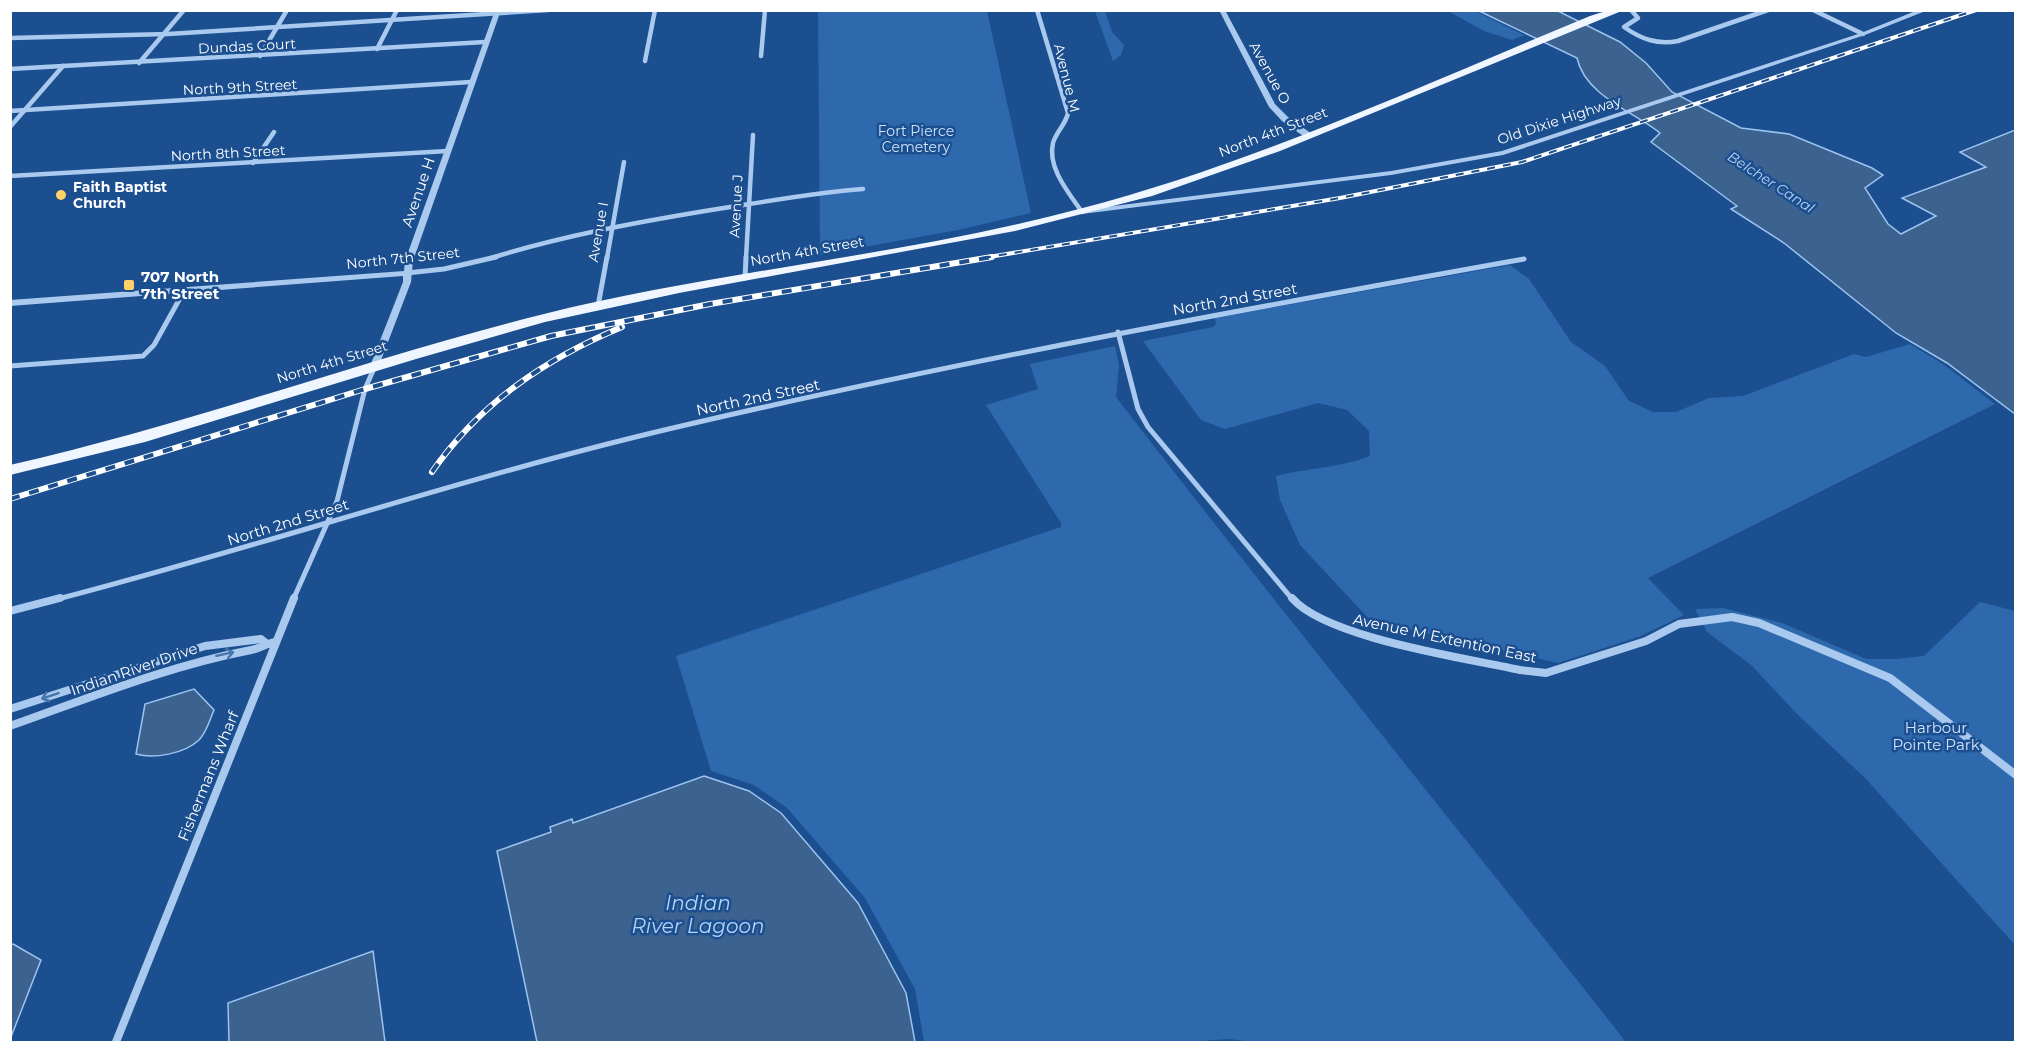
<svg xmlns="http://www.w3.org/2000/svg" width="2026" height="1053" font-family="Montserrat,sans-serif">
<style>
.green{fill:#2e69ad}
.water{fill:#3c6290;stroke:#9cc4f0;stroke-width:1.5}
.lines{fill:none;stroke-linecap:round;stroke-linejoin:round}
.minor-far2{stroke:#a9c9ee;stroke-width:4.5}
.minor-far1{stroke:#a9c9ee;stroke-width:5}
.minor{stroke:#a9c9ee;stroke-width:8}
.tertiary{fill:#a9c9ee;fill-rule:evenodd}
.primary{fill:#f0f6ff;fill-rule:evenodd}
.rail-far1-casing{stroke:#fff;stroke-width:4}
.rail-casing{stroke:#fff;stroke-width:6}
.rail-far1{stroke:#1b4f8f;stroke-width:2;stroke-dasharray:8;stroke-linecap:butt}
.rail{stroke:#1b4f8f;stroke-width:4;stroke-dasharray:10;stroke-linecap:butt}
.oneway{stroke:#4674ac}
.poi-dot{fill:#ffd166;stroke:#1b4f8f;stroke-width:2}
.labels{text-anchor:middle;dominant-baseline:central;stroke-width:5;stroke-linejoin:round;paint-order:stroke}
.far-street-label{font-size:14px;fill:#fff;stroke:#1b4f8f}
.far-park-label{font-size:14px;fill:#cfe3fa;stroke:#1b4f8f}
.far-water-label{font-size:14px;font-style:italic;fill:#b5d3f5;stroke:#1b4f8f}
.far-poi-label{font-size:14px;font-weight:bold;fill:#fff;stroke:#1b4f8f;text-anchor:start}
.street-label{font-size:15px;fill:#fff;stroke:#1b4f8f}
.poi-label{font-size:15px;font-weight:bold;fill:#fff;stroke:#1b4f8f;text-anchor:start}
.park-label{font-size:15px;fill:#cfe3fa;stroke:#1b4f8f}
.near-water-label{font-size:20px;font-style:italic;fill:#b5d3f5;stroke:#1b4f8f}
</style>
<rect width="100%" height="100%" fill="#1b4f8f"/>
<!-- green -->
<g class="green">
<path d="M818 11H987L1031 213 958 230 820 255Z"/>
<path d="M1095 11H1105L1112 32 1124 45 1121 55 1113 61Z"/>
<path d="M1448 11H1475L1528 37 1525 35 1512 40 1484 31Z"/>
<path d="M1510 265 1529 279 1571 342 1605 366 1629 401 1653 412H1676L1709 398 1743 396 1854 354 1866 357 1910 344 1943 364 1995 404 1648 578 1684 615 1641 636 1558 663 1371 621 1300 545 1280 500 1276 476C1307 468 1340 468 1370 456L1369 431 1347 410 1318 403 1225 429 1201 420 1143 341 1213 327 1216 324 1215 318Z"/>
<path d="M1115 346 1119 365 1116 397C1283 614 1457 827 1626 1042H1251L1230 1039 1185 1042H924L915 989 865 898 787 808 754 785 711 771 676 656 1061 527V523L986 405 1038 389 1030 364Z"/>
<path d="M1980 602 2015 611V945L1865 778 1798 715 1751 665 1707 632 1695 609 1723 608 1782 623 1866 659H1896L1924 656Z"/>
</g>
<!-- water -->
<g class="water">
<path d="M1479 11H1558L1620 42 1646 63 1672 92 1741 128 1789 134 1872 168 1883 175 1865 188 1888 224 1901 234 1936 216 1902 198 1986 167 1960 152 2015 130V414L1947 363 1896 333 1784 243 1731 209 1737 206 1651 142 1660 133C1632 111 1585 95 1577 58Z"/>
<path d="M194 689 214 710C210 719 207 732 199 740 184 754 154 759 136 754L145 704Z"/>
<path d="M704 776 749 791 781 813 858 903 906 993 915 1042H537L497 851 551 832 550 827 572 819 573 823Z"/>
<path d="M13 944 41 960 11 1037 10 945Z"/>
<path d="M373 951 385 1042H229L228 1003Z"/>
</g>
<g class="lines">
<!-- minor-far2 -->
<g class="minor-far2">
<path d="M1037 10 1068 113C1066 124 1056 132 1053 143 1047 168 1069 193 1082 212"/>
<path d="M1631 10 1638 18 1624 27C1641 39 1657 45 1678 41L1768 10"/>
<path d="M1813 10 1863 34"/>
<path d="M10 38 168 34 548 10"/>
<path d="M377 49 397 10"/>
<path d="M260 56 287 10"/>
<path d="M761 56 765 10"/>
<path d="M645 61 655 10"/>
<path d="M139 63 184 10"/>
<path d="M10 69 485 42"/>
<path d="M10 111 471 82"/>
<path d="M10 127 63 66"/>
<path d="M253 163 274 132"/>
<path d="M10 176 448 151"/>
<path d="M491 258C562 236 633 223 705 211 758 203 810 193 863 189"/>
<path d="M607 258 624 162"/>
<path d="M746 258 753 135"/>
</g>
<!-- minor-far1 -->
<g class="minor-far1">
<path d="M407 273 444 269 496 257"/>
<path d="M745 278 746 257"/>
<path d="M598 306 607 257"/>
<path d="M1118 332 1138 409 1148 427 1293 600"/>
<path d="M10 366 143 356 154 345 184 291"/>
<path d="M54 600C267 545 476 473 690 424 966 360 1245 309 1524 259"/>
<path d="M293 600 337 501 365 389 375 366"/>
</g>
<!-- minor -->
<g class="minor">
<path d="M1292 598C1326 638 1466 658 1520 670L1546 673 1646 641 1679 624 1732 617 1759 623 1890 678 2016 775"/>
<path d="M10 611 60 598"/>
<path d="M10 709 205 646 261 639 266 643"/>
<path d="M10 726C89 698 168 666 251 650 260 649 266 643 276 642"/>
<path d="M116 1042 294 598"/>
</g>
<!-- tertiary -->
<g class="tertiary">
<path d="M495 10H501L413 261 411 282 378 368 375 369 370 366 403 282V276L10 306V300L404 271 405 261Z"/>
<path d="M1219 10H1225L1275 104 1288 117 1312 134V138H1306L1282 121 1269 107Z"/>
<path d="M1918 10H1928L1865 35 1503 155 1391 175 1082 214 1078 212 1082 210 1391 171 1502 151 1861 33Z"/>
</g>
<!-- primary -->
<path class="primary" d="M1609 10H1624L1280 151 1152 196 1015 231 679 293 545 322 416 359 145 442 10 475V465C191 424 364 359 544 314 721 270 903 256 1079 209 1256 163 1422 85 1590 16Z"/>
<!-- rail-far1 casing -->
<g class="rail-far1-casing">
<path id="rail-far1" d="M983 258 1340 198 1522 162 1976 10"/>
</g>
<!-- rail casing -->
<g class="rail-casing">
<g id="rail">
<path d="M432 472C480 403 545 359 622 327"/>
<path d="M10 499 365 389 551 336 710 304 992 257"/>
</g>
</g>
<!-- rail-far1 -->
<use href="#rail-far1" class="rail-far1"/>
<!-- rail -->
<use href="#rail" class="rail"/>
</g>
<!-- one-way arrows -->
<defs><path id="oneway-shaft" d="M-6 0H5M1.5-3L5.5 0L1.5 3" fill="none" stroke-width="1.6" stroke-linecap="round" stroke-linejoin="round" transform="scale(1.5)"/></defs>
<g class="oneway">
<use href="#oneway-shaft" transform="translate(225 654) rotate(-12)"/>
<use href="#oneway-shaft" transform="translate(50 696) rotate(161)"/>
</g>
<!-- markers -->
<g class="poi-dot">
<circle cx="61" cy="195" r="6"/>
<rect x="123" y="279" width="12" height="12" rx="3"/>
</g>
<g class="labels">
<!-- far-street labels -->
<g class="far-street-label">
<text transform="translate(247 46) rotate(-3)">Dundas Court</text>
<text transform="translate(1270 73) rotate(61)">Avenue O</text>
<text transform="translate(1067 78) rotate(76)">Avenue M</text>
<text transform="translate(240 87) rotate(-3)">North 9th Street</text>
<text transform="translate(1559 120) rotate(-18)">Old Dixie Highway</text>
<text transform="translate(1273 132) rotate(-21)">North 4th Street</text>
<text transform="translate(228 153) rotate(-3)">North 8th Street</text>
<text transform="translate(736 206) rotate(-87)">Avenue J</text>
<text transform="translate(598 232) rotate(-80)">Avenue I</text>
<text transform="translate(807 251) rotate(-10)">North 4th Street</text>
<text transform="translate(403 258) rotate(-6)">North 7th Street</text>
<text transform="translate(332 362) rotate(-17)">North 4th Street</text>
</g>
<!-- far-park labels -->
<g class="far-park-label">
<text x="916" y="131">Fort Pierce<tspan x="916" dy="16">Cemetery</tspan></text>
</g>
<!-- far-water labels -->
<g class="far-water-label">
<text transform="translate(1771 182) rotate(33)">Belcher Canal</text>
</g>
<!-- far-poi labels -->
<g class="far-poi-label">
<text x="73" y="187">Faith Baptist<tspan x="73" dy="16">Church</tspan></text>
</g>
<!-- street labels -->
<g class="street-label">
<text transform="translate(418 192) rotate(-71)">Avenue H</text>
<text transform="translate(1235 299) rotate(-10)">North 2nd Street</text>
<text transform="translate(758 397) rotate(-12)">North 2nd Street</text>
<text transform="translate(288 522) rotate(-17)">North 2nd Street</text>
<text transform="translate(1445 638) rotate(12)">Avenue M Extention East</text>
<text transform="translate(134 669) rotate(-19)">Indian River Drive</text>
<text transform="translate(208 776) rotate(-68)">Fishermans Wharf</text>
</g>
<!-- poi labels -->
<g class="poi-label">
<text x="141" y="276">707 North<tspan x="141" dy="17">7th Street</tspan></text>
</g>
<!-- park labels -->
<g class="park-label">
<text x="1936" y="727">Harbour<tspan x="1936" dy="17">Pointe Park</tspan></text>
</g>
<!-- near-water labels -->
<g class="near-water-label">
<text x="698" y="903">Indian<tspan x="698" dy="23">River Lagoon</tspan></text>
</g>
</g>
<!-- border -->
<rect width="2026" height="1053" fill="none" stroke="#ffffff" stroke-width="24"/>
</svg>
